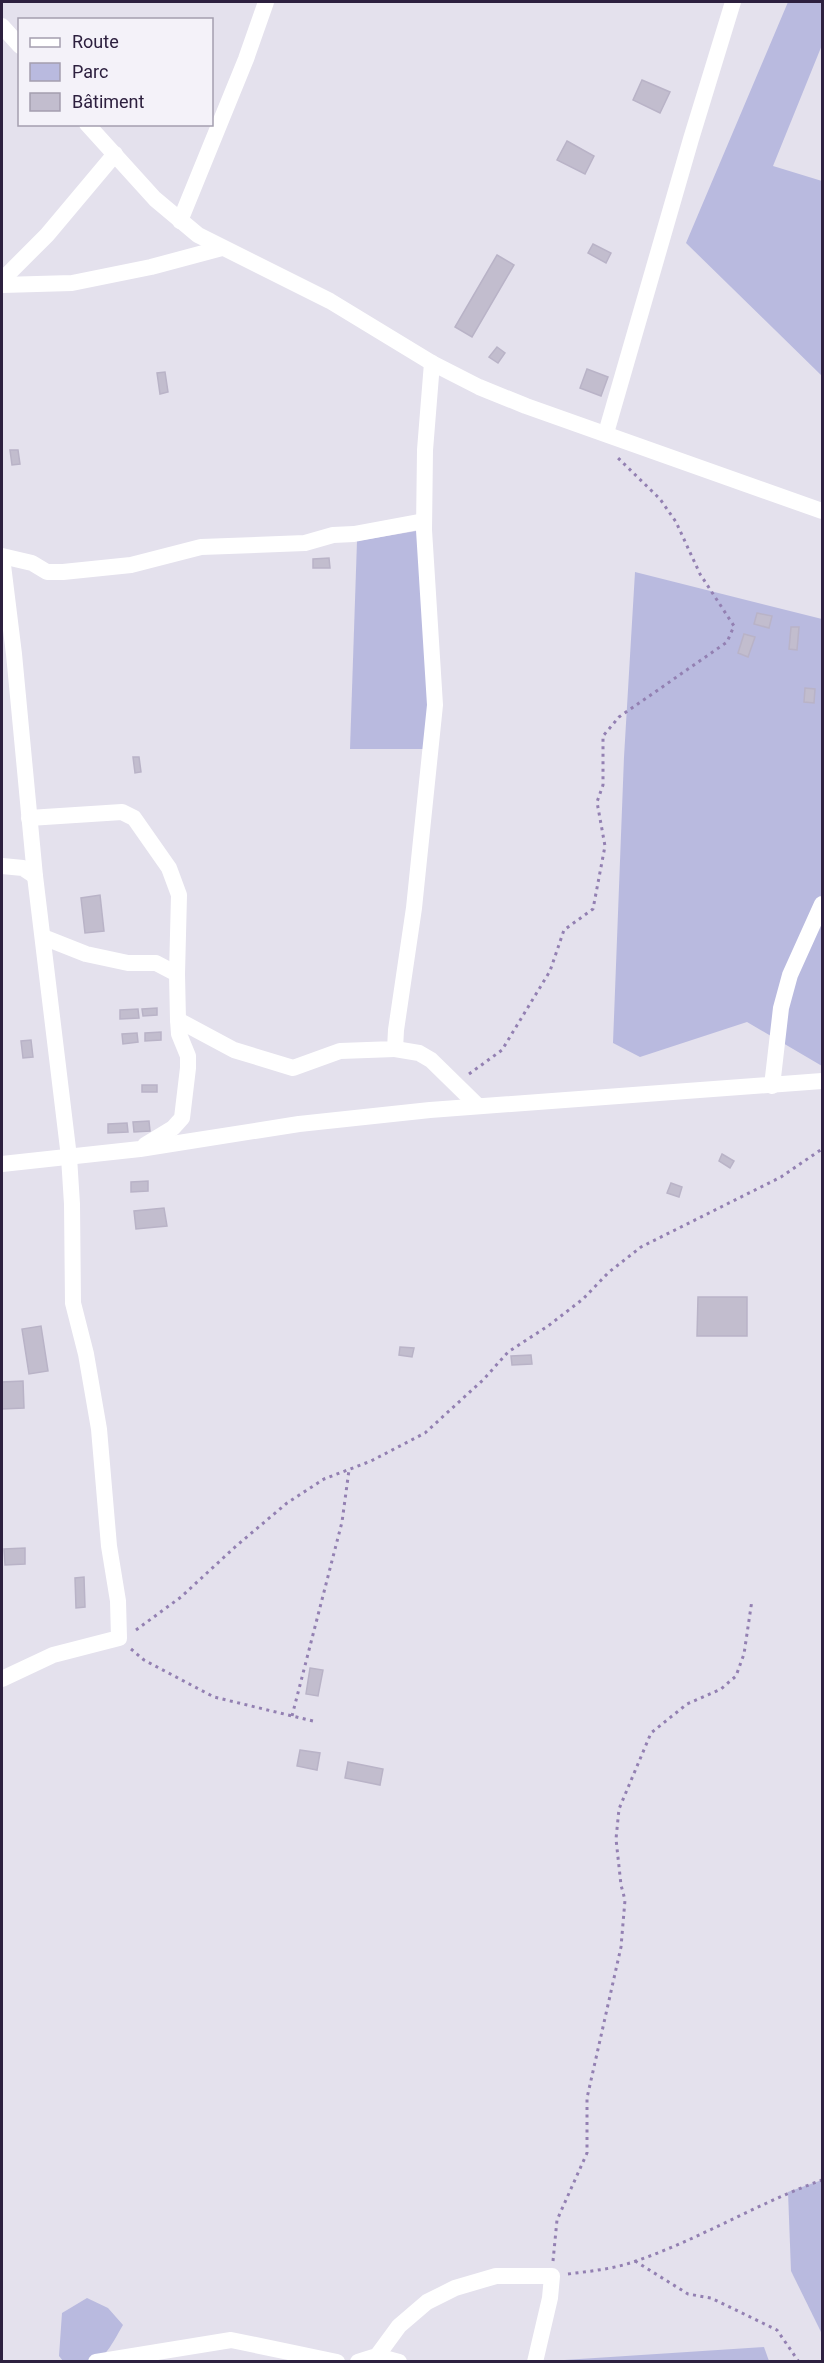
<svg xmlns="http://www.w3.org/2000/svg" width="824" height="2363" font-family="Roboto,sans-serif">
<style>
.green{fill:#b9badf}
.building{fill:#c2bdce;stroke:#b9b3c7;stroke-width:1.5}
.lines{fill:none;stroke-linecap:round;stroke-linejoin:round}
.path{stroke:#9380b2;stroke-width:3;stroke-dasharray:3 4.5;stroke-linecap:butt}
.minor{stroke:#fff;stroke-width:16}
</style>
<rect width="100%" height="100%" fill="#e4e1ed"/>
<!-- green -->
<g class="green">
<path d="M788 2H822V45L773 166 822 181V376L686 243Z"/>
<path d="M422 530 429 749H350L357 541Z"/>
<path d="M635 572 822 619V1066L747 1022 640 1057 613 1043 624 757Z"/>
<path d="M822 2180V2334L791 2271 788 2192Z"/>
<path d="M87 2298 108 2308 123 2325C102 2361 106 2361 63 2361L59 2356 62 2313Z"/>
<path d="M764 2347 769 2361H549Z"/>
</g>
<!-- building -->
<g class="building">
<path d="M642 80 670 92 660 113 633 100Z"/>
<path d="M567 141 594 156 585 174 557 160Z"/>
<path d="M593 244 611 253 606 263 588 253Z"/>
<path d="M497 255 514 265 472 337 455 327Z"/>
<path d="M497 347 505 353 498 363 489 357Z"/>
<path d="M587 369 608 377 601 396 580 388Z"/>
<path d="M165 372 168 392 160 394 157 373Z"/>
<path d="M10 450H18L20 464 12 465Z"/>
<path d="M329 558 330 568H313V559Z"/>
<path d="M757 613 772 616 769 628 754 624Z"/>
<path d="M791 627H799L797 650 789 649Z"/>
<path d="M744 634 755 637 748 657 738 653Z"/>
<path d="M805 688 815 689 814 703 804 702Z"/>
<path d="M133 757H139L141 772 135 773Z"/>
<path d="M100 895 104 931 85 933 81 898Z"/>
<path d="M157 1008V1015L143 1016 142 1009Z"/>
<path d="M138 1009 139 1018 120 1019V1010Z"/>
<path d="M161 1032V1040L145 1041V1033Z"/>
<path d="M137 1033 138 1042 123 1044 122 1034Z"/>
<path d="M31 1040 33 1057 23 1058 21 1041Z"/>
<rect x="142" y="1085" width="15" height="7"/>
<path d="M149 1121 150 1131 134 1132 133 1122Z"/>
<path d="M127 1123 128 1132 108 1133V1124Z"/>
<path d="M722 1154 734 1161 730 1168 719 1161Z"/>
<path d="M148 1181V1191L131 1192V1182Z"/>
<path d="M671 1183 682 1187 679 1197 667 1193Z"/>
<path d="M164 1208 167 1226 136 1229 134 1211Z"/>
<path d="M698 1297H747V1336H697Z"/>
<path d="M41 1326 48 1371 29 1374 22 1329Z"/>
<path d="M400 1347 414 1348 412 1357 399 1355Z"/>
<path d="M531 1355 532 1364 512 1365 511 1356Z"/>
<path d="M23 1381 24 1408 2 1409V1382Z"/>
<path d="M25 1548V1564L5 1565 4 1549Z"/>
<path d="M84 1577 85 1607 76 1608 75 1578Z"/>
<path d="M310 1668 323 1670 318 1696 306 1694Z"/>
<path d="M300 1750 320 1753 317 1770 297 1766Z"/>
<path d="M348 1762 383 1769 380 1785 345 1778Z"/>
</g>
<g class="lines">
<!-- path -->
<g class="path">
<path d="M469 1074 502 1050 550 971 564 930 593 909 605 846 597 802 603 785V736L619 717 727 642 734 626 700 574 676 522 660 499 617 457"/>
<path d="M136 1630 181 1597 235 1547 287 1503 324 1479 371 1461 425 1433 484 1379 508 1352 548 1326 583 1299 609 1272 641 1247 781 1177 822 1149"/>
<path d="M131 1649 144 1660 214 1697 313 1721"/>
<path d="M292 1716 342 1522 349 1470"/>
<path d="M553 2261 557 2220 587 2153V2098L621 1947 625 1900 621 1885 616 1839 619 1809 651 1733 687 1704 721 1689 736 1676 744 1654 752 1600"/>
<path d="M635 2261 688 2294 711 2298 777 2330 799 2362"/>
<path d="M568 2274C591 2271 614 2269 636 2261 700 2239 758 2203 822 2180"/>
</g>
<!-- minor -->
<g class="minor">
<path d="M2 26 20 46"/>
<path d="M87 124 155 199 198 235 330 301 432 363 479 387 526 406 822 511"/>
<path d="M180 221 246 59 266 2"/>
<path d="M2 280 47 235 115 154"/>
<path d="M2 285 72 283 151 267 222 248"/>
<path d="M606 433 691 139 733 2"/>
<path d="M2 556 32 563 47 572H63L131 565 201 547 305 543 333 535 354 534 424 521"/>
<path d="M2 557 14 654 35 876 69 1157 72 1204 73 1303 86 1354 99 1429 109 1546 118 1601 119 1638 53 1655 2 1679"/>
<path d="M29 818 122 812 134 818 169 868 179 895 177 974"/>
<path d="M2 866 23 868 35 876"/>
<path d="M43 937 86 954 128 963H156L177 974 178 1020 234 1050 293 1068 340 1051 395 1049 396 1030 414 908 435 705 424 530 425 450 432 363"/>
<path d="M395 1049 419 1053 431 1060 478 1106"/>
<path d="M772 1086 781 1008 790 975 822 904"/>
<path d="M145 1145 173 1128 182 1118 188 1068V1056L179 1034 178 1020"/>
<path d="M2 1164 140 1149 299 1124 430 1110 822 1081"/>
<path d="M377 2356 399 2362"/>
<path d="M96 2362 231 2340 337 2362"/>
<path d="M358 2362 377 2356 399 2326 427 2302 455 2288 496 2276H552L550 2298 535 2362"/>
</g>
</g>
<!-- border -->
<rect width="824" height="2363" fill="none" stroke="#2d203f" stroke-width="6"/>
<!-- legend -->
<rect x="18" y="18" width="195" height="108" fill="#f4f2f9" stroke="#a49eaf" stroke-width="1.5"/>
<rect x="30" y="38" width="30" height="9" fill="#ffffff" stroke="#a49eaf" stroke-width="1.5"/>
<text x="72" y="48" font-size="18" fill="#2d203f">Route</text>
<rect x="30" y="63" width="30" height="18" fill="#b9badf" stroke="#a49eaf" stroke-width="1.5"/>
<text x="72" y="78" font-size="18" fill="#2d203f">Parc</text>
<rect x="30" y="93" width="30" height="18" fill="#c2bdce" stroke="#a49eaf" stroke-width="1.5"/>
<text x="72" y="108" font-size="18" fill="#2d203f">Bâtiment</text>
</svg>
